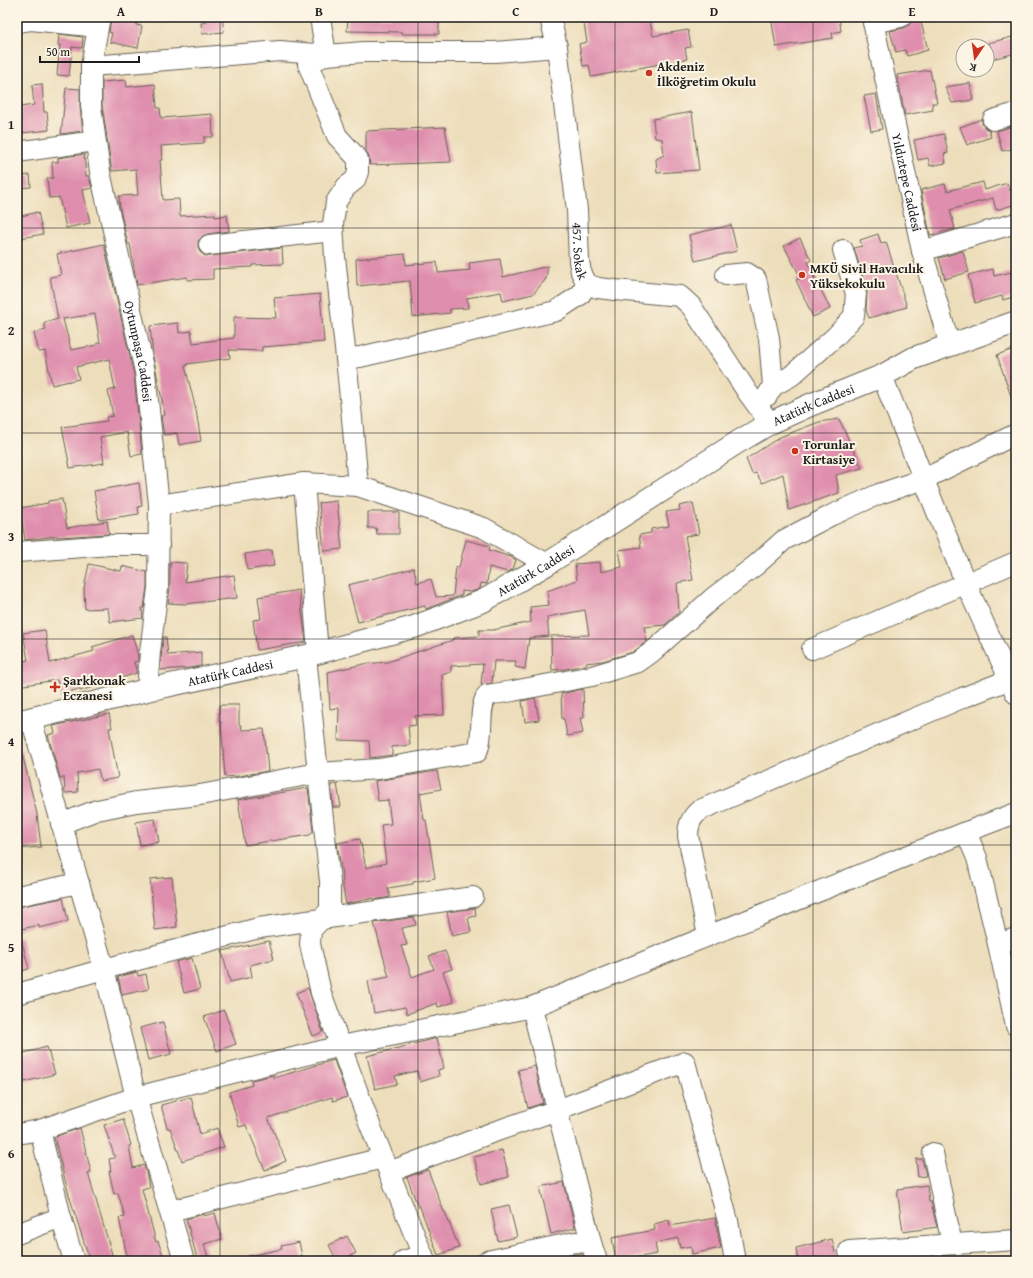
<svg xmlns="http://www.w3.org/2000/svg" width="1033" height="1278" font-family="'Gentium Book Plus',serif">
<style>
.building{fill:#df8ead;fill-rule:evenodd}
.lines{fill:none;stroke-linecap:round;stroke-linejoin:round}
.minor-casing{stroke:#656054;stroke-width:22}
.major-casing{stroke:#656054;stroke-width:24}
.minor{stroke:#fff;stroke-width:20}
.major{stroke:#fff;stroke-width:22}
.grid{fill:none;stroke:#1c1c1c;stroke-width:1;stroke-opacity:0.55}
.poi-dot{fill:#c8321e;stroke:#fcf5e5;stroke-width:1.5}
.labels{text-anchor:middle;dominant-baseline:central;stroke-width:4;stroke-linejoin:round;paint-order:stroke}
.poi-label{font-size:13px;font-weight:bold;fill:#1c1c1c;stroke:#fcf5e5;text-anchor:start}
.street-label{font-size:13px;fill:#1c1c1c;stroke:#fcf5e5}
.neatline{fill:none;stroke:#1c1c1c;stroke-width:1.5}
.grid-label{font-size:13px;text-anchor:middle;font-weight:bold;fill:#1c1c1c}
</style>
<rect width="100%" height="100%" fill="#fcf5e5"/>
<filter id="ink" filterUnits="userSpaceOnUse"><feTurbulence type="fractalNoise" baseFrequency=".025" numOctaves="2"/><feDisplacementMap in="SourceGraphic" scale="8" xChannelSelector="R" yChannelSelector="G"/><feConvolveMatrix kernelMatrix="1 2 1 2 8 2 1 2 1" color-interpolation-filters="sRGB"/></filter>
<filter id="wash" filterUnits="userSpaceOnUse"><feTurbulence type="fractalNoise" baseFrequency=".012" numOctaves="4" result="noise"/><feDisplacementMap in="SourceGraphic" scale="16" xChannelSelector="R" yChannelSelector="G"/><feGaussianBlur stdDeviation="0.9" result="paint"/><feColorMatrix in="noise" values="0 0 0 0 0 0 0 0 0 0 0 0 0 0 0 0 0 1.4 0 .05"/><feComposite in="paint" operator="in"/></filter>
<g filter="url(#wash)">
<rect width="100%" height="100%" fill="#eddebb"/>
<g id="blocks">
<!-- building -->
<g class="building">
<path d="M111 17 138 18 136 25 142 26 138 48 110 42 112 33 109 32Z"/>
<path d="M207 17H222L224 32 202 34 201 23 207 22Z"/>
<path d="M348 17H439V34H402V32L347 31Z"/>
<path d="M583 17H649L653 36 688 30 691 47 685 48 687 59 591 77 589 65 583 66 579 44 587 42Z"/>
<path d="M771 17H839L841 31 832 33 833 38 776 47Z"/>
<path d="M920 18 928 50 907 56 905 50 896 52 890 31 904 28 909 25 912 20Z"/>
<path d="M59 34 83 37 82 48 72 47 69 76 57 75 60 45H58Z"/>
<path d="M1016 36V53L992 59 988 43Z"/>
<path d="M930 70 937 103H932L933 110 905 115 897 75Z"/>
<path d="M126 80 127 87 155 84 157 108H160L161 118 212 114 213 137H204V143L161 146 162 160H160L163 200 179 199 180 216 215 214V217L227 215 229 231 208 234 203 236 198 241V247L200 252 205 256H210L282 248 283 264 252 265V267L213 269V279L187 280V277L137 285 130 244H128L120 209 119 196 138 195 136 169 112 171 102 105V82Z"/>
<path d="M970 83 973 100 952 103 945 87Z"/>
<path d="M42 84 44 112H47L49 130 22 133 20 107 34 105 32 85Z"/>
<path d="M66 88 80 89V107L83 131 61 134Z"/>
<path d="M876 94 882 129 871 131 864 96Z"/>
<path d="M692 112 699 170 657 173 656 159 664 155 662 139 655 138 653 119Z"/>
<path d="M982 119V124L985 128 989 130 991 137 967 145 960 127Z"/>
<path d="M1016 125V148L1002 151 997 131Z"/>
<path d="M445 127 451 162 370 165 369 158 366 151V131Z"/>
<path d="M944 134 948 153 944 154 946 163 930 166 928 158 918 160 914 140Z"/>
<path d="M84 154 86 176H89L92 188 83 190 90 223 66 228 59 197 49 198 47 178H53L52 162H58V158Z"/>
<path d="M30 175 31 187 18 188 17 176Z"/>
<path d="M983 182 985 190 1007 183 1010 191 1016 189V204L996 210 993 198 950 210 955 229 930 235 921 190 945 184 947 191Z"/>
<path d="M38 212 43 234 21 238 17 217Z"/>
<path d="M731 225 737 251 695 261 689 235Z"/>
<path d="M878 234 881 243 886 242 907 307 869 318 866 310 867 291 854 248 862 246 860 240Z"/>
<path d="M800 238 811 260 808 262 830 309 813 317 796 280 801 278 784 246Z"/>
<path d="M104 244 134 374 142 454 131 456 127 432 100 437 104 463 70 468 62 427 107 421 106 417 113 416 108 391 115 389 109 359 76 367 79 379 52 385 45 351 39 352 34 333 46 330 44 323 58 319 50 277 61 275 57 254ZM95 314 100 343H97V345L71 350 63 319Z"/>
<path d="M963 251 969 272 945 279 939 258Z"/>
<path d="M405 254 406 265 437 262 438 273 470 270 469 263 500 259 503 277 548 266 546 279 533 294 503 301 501 292 467 298 468 308 450 309V313L413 317 410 281 357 286 356 259Z"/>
<path d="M993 269 994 276 1016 271V296L1003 300 1002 296 975 303 968 275Z"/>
<path d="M320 294 324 342 262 347V351L229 350 230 358 187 364V366H185L196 410 201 441 179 445 177 433 164 435 161 416 165 415 153 356 150 326 178 323 179 333 191 331 193 343 234 338V317L276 318 274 298Z"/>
<path d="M1016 348V404L1014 405 997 355Z"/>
<path d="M839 419 862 468 836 475 839 493 789 510 783 474 762 483 756 473 752 474 746 459 780 437 819 422Z"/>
<path d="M139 483 142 506 138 507 139 514 99 520 94 491Z"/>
<path d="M62 499 67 528 107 521 109 534 57 537V536L25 540 20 508 48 503V501Z"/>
<path d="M337 501 342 549 324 551 319 503Z"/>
<path d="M693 503 699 534 685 536 693 580 677 583 679 612 665 625 644 627 647 641 633 652 603 661 586 663V665L565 669 552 670 551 636 589 635 585 610 547 617 549 636 529 638 525 669 515 667 516 661H494L492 683 481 685 483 664 451 666V672L442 675 444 715 415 716 416 725 408 726 410 745 392 747V755L370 758 369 741 338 740 339 708 330 709 328 672 364 664 387 662 453 640V638L479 636V630H493L531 622 530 607 549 605 547 591 577 580 575 564 600 562 601 572 622 567 619 550 641 547 639 535 651 533V529L669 526 666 512 680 510 679 506Z"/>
<path d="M368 512H399V534H377L376 528H368Z"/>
<path d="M466 540 490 546 489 550 511 557 516 560 513 569 508 572 489 567 487 584 481 583 480 588 478 590 470 592 462 591V595L426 609 425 606 358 622 348 585 414 568 417 583 431 579 436 597 453 596 456 567H459Z"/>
<path d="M272 550 274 566 247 570 245 554Z"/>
<path d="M170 562 187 563 185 582 234 575 237 598 185 604 168 603 170 588Z"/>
<path d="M89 564 121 571 122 566 147 572V587L144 608H142L143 618 110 622 108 608 85 609 84 588Z"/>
<path d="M299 590 306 642 257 650 253 620 261 619 258 597Z"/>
<path d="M45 630 50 663 94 651 92 647 132 635 138 655V661L134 662 137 673 80 691 79 689 61 694 57 680 17 686V662L28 660 23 633Z"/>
<path d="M163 637H166L168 655 201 652V666L189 668 160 670Z"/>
<path d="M583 689 584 718H580L583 733 567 736 564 719H562L561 694Z"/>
<path d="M535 698 539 720 525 722 522 701Z"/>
<path d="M219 705H239V725H241L242 730 264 729 268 771 239 776 225 777 221 722H219Z"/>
<path d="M109 714 112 728H109L118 778 101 781 98 769 77 773 78 792 65 793 64 777 60 778 48 735 55 733 53 726Z"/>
<path d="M21 749 37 814 41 847 17 849V750Z"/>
<path d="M437 771 441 789 420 793 424 820H426L435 878 413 882V884L388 888 390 897 375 900 374 898 346 904 342 883 343 881 337 843 360 839 366 868 386 863 381 825 391 824 388 800 378 801 375 781Z"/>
<path d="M337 784 341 807H333L331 785Z"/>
<path d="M308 788 313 831 310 835 245 845 238 800Z"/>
<path d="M155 819 159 842 140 845 136 822Z"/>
<path d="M172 877 177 927 155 930 150 879Z"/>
<path d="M63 898 68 921 39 928V925L17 930V907Z"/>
<path d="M475 908 476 916 468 918 471 932 452 936 447 912Z"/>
<path d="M414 917 416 925 402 928 407 945 401 946 412 977 434 969 429 956 445 951 452 969 443 972 454 1002 438 1007 437 1003 407 1014 405 1007 374 1013 368 981 389 977 374 923Z"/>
<path d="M17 938H21L29 969 17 972Z"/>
<path d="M269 941 274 959 250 965 252 977 230 982 222 951Z"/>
<path d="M192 958 200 989 184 993 176 962Z"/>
<path d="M137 972 138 976 146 974 149 989 122 995 118 977Z"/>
<path d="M308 988 323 1032 313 1036 296 993Z"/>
<path d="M224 1010 236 1044 217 1051 204 1017Z"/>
<path d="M163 1022 171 1054 148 1060 140 1028Z"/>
<path d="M437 1038 444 1068 438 1070 439 1076 420 1082 417 1071 395 1076 397 1084 375 1089 367 1056Z"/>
<path d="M47 1047 55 1074 17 1084V1055Z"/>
<path d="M334 1060 347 1097 333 1101 332 1097 268 1118 286 1161 265 1170 246 1125 239 1127 229 1092 252 1085 251 1080 274 1075V1078Z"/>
<path d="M535 1066 543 1103 528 1108 518 1070Z"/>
<path d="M191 1097 200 1134 217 1128 224 1147 182 1161 170 1128H167L161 1105Z"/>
<path d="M123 1119 131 1145 129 1146 133 1168 144 1165 146 1172 149 1187 142 1189 156 1242 158 1241 164 1258 155 1261H128L119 1218 125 1217 118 1193 114 1194 109 1171H111L109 1159 115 1158 104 1125Z"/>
<path d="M80 1128 91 1172 88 1173 114 1261H90L69 1195 54 1137Z"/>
<path d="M502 1150 509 1177 481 1184 474 1157Z"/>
<path d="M916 1159H922L926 1176 918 1177Z"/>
<path d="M428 1170 444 1212H445L459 1248 438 1255 420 1207H418L407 1177Z"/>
<path d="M564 1182 575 1228 551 1234 540 1187Z"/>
<path d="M927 1185 929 1202H931L937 1227 903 1232 897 1189Z"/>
<path d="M509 1205 517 1237 498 1241 491 1209Z"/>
<path d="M215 1213 222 1239 204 1244 209 1261H198L186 1219 204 1214V1216Z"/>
<path d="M715 1218 721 1248 692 1254 691 1246 680 1248 678 1238 655 1243 657 1254 616 1261 612 1238 655 1230 654 1224 669 1220 670 1226Z"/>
<path d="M347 1236 356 1253 341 1261H337L329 1245Z"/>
<path d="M832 1239 837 1261H798L796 1248Z"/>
<path d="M299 1242 303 1261H249L248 1256 282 1249 281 1246Z"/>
<path d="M576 1254H582L584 1261H545Z"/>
</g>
</g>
</g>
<g filter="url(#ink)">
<use href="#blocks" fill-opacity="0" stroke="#656054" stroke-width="1"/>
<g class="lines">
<!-- minor casing -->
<g class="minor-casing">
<g id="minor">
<path id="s1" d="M100 17 91 66V106L100 172 145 372 159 505 158 588 150 652 147 690"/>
<path d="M320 17 326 55 308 64 337 136 358 159V172L355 180 346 187 336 202 333 224 335 257 346 358"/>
<path id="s2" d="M550 17 557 47 577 210 579 261 581 272 587 284 598 288 615 290 680 296 691 306 748 393 770 423"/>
<path id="s3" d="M872 17 922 251 950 346"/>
<path d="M17 22 31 20 98 27"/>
<path d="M873 23 901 17"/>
<path d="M91 66 280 51 326 55 364 52H495L557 47"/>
<path d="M993 120 1016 113"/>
<path d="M17 152 95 141"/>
<path d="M209 245 333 231"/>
<path d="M922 251 1016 223"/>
<path d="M726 275 747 273 756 279 769 338 773 386 767 396"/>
<path d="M882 376 966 584 1016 694"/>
<path d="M773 386 791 376 836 336 854 316 856 294 843 250"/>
<path d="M304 483 318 652"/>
<path d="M358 486 352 418 346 358 360 357 556 311 580 295 587 284"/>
<path d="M159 505 304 483 358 486 484 528 547 564"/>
<path d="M17 552 110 545H159"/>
<path d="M812 649 1016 562"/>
<path d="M306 656 318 773 330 881V910L311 930 310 944 321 993 370 1125 425 1261"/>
<path d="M31 719 104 969 136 1097 184 1261"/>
<path d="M1016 813 966 832 977 858 998 944 1016 1026"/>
<path d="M61 824 97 810 136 802 200 795 318 773 379 769 477 752C485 734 477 712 487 695L513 691 592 676 638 662 652 652 714 597 756 565 784 540 832 515 879 494 924 479 1016 434"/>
<path d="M17 896 79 883"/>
<path d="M708 936 688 836C688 825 691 817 700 810L962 698 1016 677"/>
<path d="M998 944 1016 938"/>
<path d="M17 994 104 969 259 928 473 897"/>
<path d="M532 1007 966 832"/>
<path d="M40 1130 61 1217 74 1261"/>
<path d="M17 1134 40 1130 136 1097 341 1046 532 1007 557 1110 491 1133 389 1172"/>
<path d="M933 1153 952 1244"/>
<path d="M170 1211 383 1158"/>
<path d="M17 1234 61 1217"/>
<path d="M592 1246 557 1110 685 1062 728 1221 735 1261"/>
<path d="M403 1261 423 1255"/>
<path d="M487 1261 575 1242 591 1243 597 1261"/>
<path d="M851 1261 849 1251 1016 1240"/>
</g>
</g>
<!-- major casing -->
<g class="major-casing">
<g id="major">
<path id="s4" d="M17 722 147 690 306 656 414 627 483 601 547 564 738 442 770 423 810 405 882 376 914 358 1016 322"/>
</g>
</g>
<!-- minor -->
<use href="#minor" class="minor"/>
<!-- major -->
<use href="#major" class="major"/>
</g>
</g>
<!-- grid -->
<path class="grid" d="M220 17V1261M418 17V1261M615 17V1261M813 17V1261M17 228H1016M17 433H1016M17 639H1016M17 845H1016M17 1050H1016"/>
<!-- markers -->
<g class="poi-dot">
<circle cx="649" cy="73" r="4"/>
<circle cx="802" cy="275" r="4"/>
<circle cx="795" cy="451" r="4"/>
<path d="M53 681h4v4h4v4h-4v4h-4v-4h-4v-4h4z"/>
</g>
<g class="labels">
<!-- poi labels -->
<g class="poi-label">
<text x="657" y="66">Akdeniz<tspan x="657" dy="15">İlköğretim Okulu</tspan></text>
<text x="810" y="268">MKÜ Sivil Havacılık<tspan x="810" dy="15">Yüksekokulu</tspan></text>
<text x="803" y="444">Torunlar<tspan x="803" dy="15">Kirtasiye</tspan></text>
<text x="63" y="680">Şarkkonak<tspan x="63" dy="15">Eczanesi</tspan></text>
</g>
<!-- street labels -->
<g class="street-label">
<text stroke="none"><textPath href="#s3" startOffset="169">Yıldıztepe Caddesi</textPath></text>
<text stroke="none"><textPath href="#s2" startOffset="236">457. Sokak</textPath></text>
<text stroke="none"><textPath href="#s1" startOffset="340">Oytunpaşa Caddesi</textPath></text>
<text stroke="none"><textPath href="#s4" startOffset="867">Atatürk Caddesi</textPath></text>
<text stroke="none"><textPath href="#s4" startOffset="543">Atatürk Caddesi</textPath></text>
<text stroke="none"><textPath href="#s4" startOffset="219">Atatürk Caddesi</textPath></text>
</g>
</g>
<!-- margin -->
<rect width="1033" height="1278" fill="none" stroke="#fcf5e5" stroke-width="44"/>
<!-- north arrow -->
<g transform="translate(975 58) rotate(193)"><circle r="19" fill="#fcf5e5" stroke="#a29e95"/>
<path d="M0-3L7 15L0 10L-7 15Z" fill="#c8321e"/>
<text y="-6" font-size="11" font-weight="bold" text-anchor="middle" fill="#1c1c1c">K</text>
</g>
<!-- scale -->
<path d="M40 56v6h99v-6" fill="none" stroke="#1c1c1c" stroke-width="2"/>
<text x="46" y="56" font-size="12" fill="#1c1c1c" stroke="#fcf5e5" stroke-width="3" paint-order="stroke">50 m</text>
<rect x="22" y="22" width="989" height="1234" class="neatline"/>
<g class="grid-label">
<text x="121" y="16">A</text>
<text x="319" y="16">B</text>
<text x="516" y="16">C</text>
<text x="714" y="16">D</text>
<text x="912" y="16">E</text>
<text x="11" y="129">1</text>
<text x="11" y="335">2</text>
<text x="11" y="541">3</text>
<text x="11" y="746">4</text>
<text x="11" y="952">5</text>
<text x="11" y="1158">6</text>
</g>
</svg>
